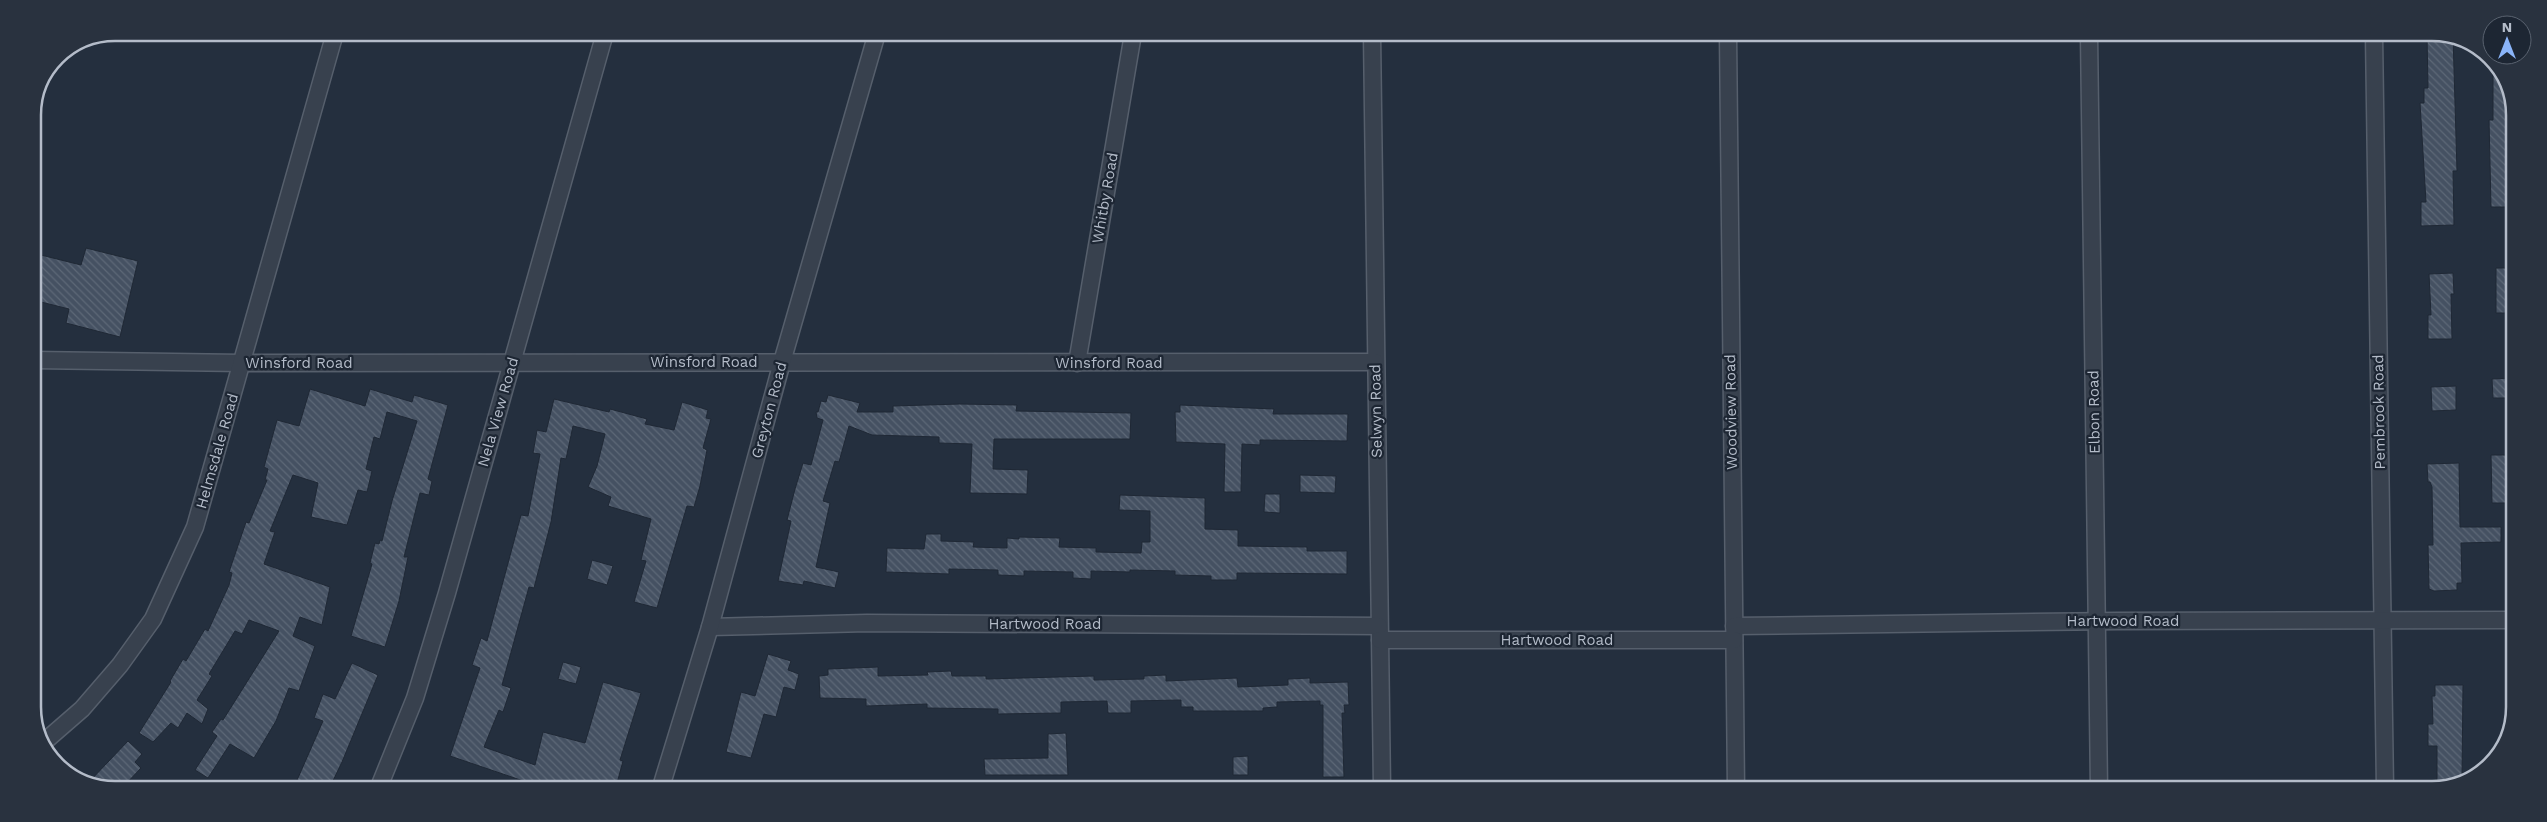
<svg xmlns="http://www.w3.org/2000/svg" width="2547" height="822" font-family="'Work Sans',sans-serif">
<style>
.building{fill:url(#building-back-hatch);stroke:#1f2835}
.lines{fill:none;stroke-linecap:round;stroke-linejoin:round}
.minor-casing{stroke:#565f6c;stroke-width:19}
.minor{stroke:#38414e;stroke-width:16}
.labels{text-anchor:middle;dominant-baseline:central;stroke-width:4.5;stroke-linejoin:round;paint-order:stroke}
.street-label{font-size:15px;fill:#b4bcc9;stroke:#1d2633}
.rim{fill:none;stroke:#b4bcc9;stroke-width:2.5}
</style>
<defs>
<pattern id="building-back-hatch" width="6" height="6" patternUnits="userSpaceOnUse" patternTransform="scale(1.25)"><rect width="6" height="6" fill="#455162"/><path d="M-1 5l2 2M0 0l6 6M5-1l2 2" fill="none" stroke="#5d6877"/></pattern>
</defs>
<rect width="100%" height="100%" fill="#242f3e"/>
<!-- building -->
<g class="building">
<path d="M2427 35H2453L2457 171H2453L2454 225 2421 226V202H2426L2420 103H2424V88H2428Z"/>
<path d="M2493 60 2509 96 2510 207H2491L2489 120H2493Z"/>
<path d="M86 248 138 261 120 337 66 323 69 309 33 300V253L81 265Z"/>
<path d="M2496 268H2514L2513 313H2496Z"/>
<path d="M2453 273 2454 294H2451L2452 339H2428V315H2431L2429 274Z"/>
<path d="M2512 378V398H2493L2492 379Z"/>
<path d="M2456 386V410L2432 411 2431 387Z"/>
<path d="M310 389 365 406 370 389 412 402 414 395 448 405 428 479 432 481 429 495 420 493 404 557H408L399 601 385 647 351 636 372 564 370 563 375 543 379 544 380 540 382 541 392 501 417 421 387 412 380 439 374 437 366 469 372 471 367 492 358 490 347 525 311 517 318 483 293 475 270 531 275 532 264 564 330 587 322 625 300 617 293 636 315 646 299 691 289 688 276 721 254 758 230 744 208 778 195 770 217 736 212 732 221 719 223 720 279 631 249 620 242 634 235 631 209 674 212 676 197 700 208 709 202 724 187 713 178 728 171 723 153 742 139 733 171 682 170 681 183 659 186 661 205 629 208 631 229 585 232 573 229 572 246 522 249 523 267 480H265L268 469 264 467 277 420 299 426Z"/>
<path d="M828 395 860 403 857 412H893V406L960 404 1017 405 1016 411 1131 413 1130 439H994L993 469 1028 470 1027 494 970 493 972 444 939 443V437L872 435 849 426 839 462 835 461 823 501 830 503 816 567 839 572 835 588 804 581 803 585 778 581 791 521 787 520 795 489 803 463 811 465 823 420 817 418 816 412H818L821 401 826 402Z"/>
<path d="M554 399 609 412 610 409 647 419 645 424 674 430 682 402 708 410 706 418 711 419 703 448 707 450 700 486 694 507 687 506 657 608 634 602 646 561 641 560 651 519 608 506 611 497 588 487 597 466 605 434 573 426 566 459 561 458 551 522 534 588 529 587 502 685 511 688 503 712 499 710 484 747 535 765 543 732 585 743 603 682 641 693 620 760 623 761 616 787H541L450 756 480 668 472 665 481 638 487 641 521 515 528 516 540 454 533 453 537 430 546 432Z"/>
<path d="M1180 405 1274 409 1273 414H1348L1347 441 1260 440V445L1242 444 1241 492H1224L1225 444 1176 442 1175 412H1180Z"/>
<path d="M2491 455H2509V503H2492Z"/>
<path d="M2459 463 2460 527H2501V542L2461 543 2462 583H2457V590L2434 591 2429 589 2428 545H2433L2432 487 2430 482H2428L2427 464Z"/>
<path d="M1300 475 1336 476 1335 493 1300 492Z"/>
<path d="M1265 494H1280V513L1264 512Z"/>
<path d="M1120 495 1205 498V529L1238 530V546L1307 547V551H1347V574L1237 573V580H1211V576L1175 575V571L1130 570V572L1091 571V579L1073 578V572L1024 571V576L998 575V570L949 569V574L886 572 887 548 924 549 926 534H941V541L974 542 973 547 1007 548V538L1019 539V537L1060 538 1059 547 1096 548V552L1141 553 1142 542H1150V511L1119 510Z"/>
<path d="M592 560 613 566 607 585 587 579Z"/>
<path d="M768 654 791 661 788 670 799 674 795 690 784 687 776 717 764 714 751 758 726 752 741 692 755 696Z"/>
<path d="M563 662 581 667 576 684 558 679Z"/>
<path d="M352 663 378 675 342 762 330 787H294L323 721 314 718 323 694 335 699Z"/>
<path d="M878 667V676L928 675 927 672 951 671 952 676H986V679L1094 676V680L1144 679V676L1166 675V681L1237 678 1238 687 1288 685V679L1310 678V683L1348 682 1349 705H1344L1345 713H1342L1344 777H1323V705H1320V701L1277 702V707L1263 708V711H1193V707H1181V700L1131 701V713H1108L1107 701 1061 702V713L998 714V709L927 708V704L866 706V699L820 698 819 676 828 675V669Z"/>
<path d="M2435 685H2463L2462 779 2437 788V746H2428V724H2433L2432 696H2435Z"/>
<path d="M1066 733 1068 775H985L984 759 1048 758V734Z"/>
<path d="M128 741 142 754 135 762 141 768 123 787H94L88 783Z"/>
<path d="M1248 756V775H1233V757Z"/>
</g>
<g class="lines">
<!-- minor casing -->
<g class="minor-casing">
<g id="minor">
<path d="M1372 34 1382 788"/>
<path d="M1728 34 1736 789"/>
<path d="M2089 35 2099 789"/>
<path d="M2374 35 2385 789"/>
<path d="M33 360 242 363 1375 362"/>
<path d="M1077 363 1133 34"/>
<path d="M1734 626 2117 621 2512 620"/>
<path d="M710 627 867 623 1379 626"/>
<path d="M1380 640H1734"/>
<path d="M44 742 82 709 120 665 153 619 195 527 335 33"/>
<path d="M379 787 415 698 447 593 605 33"/>
<path d="M661 787 710 627 782 362 877 33"/>
</g>
</g>
<!-- minor -->
<use href="#minor" class="minor"/>
</g>
<g class="labels">
<!-- street labels -->
<g class="street-label">
<text transform="translate(1105 198) rotate(-80)">Whitby Road</text>
<text x="704" y="362">Winsford Road</text>
<text x="299" y="363">Winsford Road</text>
<text x="1109" y="363">Winsford Road</text>
<text transform="translate(769 410) rotate(-75)">Greyton Road</text>
<text transform="translate(1376 411) rotate(-91)">Selwyn Road</text>
<text transform="translate(498 412) rotate(-74)">Nela View Road</text>
<text transform="translate(1731 412) rotate(-91)">Woodview Road</text>
<text transform="translate(2094 412) rotate(-91)">Elbon Road</text>
<text transform="translate(2379 412) rotate(-91)">Pembrook Road</text>
<text transform="translate(217 451) rotate(-74)">Helmsdale Road</text>
<text x="2123" y="621">Hartwood Road</text>
<text x="1045" y="624">Hartwood Road</text>
<text x="1557" y="640">Hartwood Road</text>
</g>
</g>
<!-- crop -->
<path d="M0 0H2547V822H0ZM115 41H2432A74 74 0 0 1 2506 115V707A74 74 0 0 1 2432 781H115A74 74 0 0 1 41 707V115A74 74 0 0 1 115 41Z" fill="#29323f" fill-rule="evenodd"/>
<path class="rim" d="M115 41H2432A74 74 0 0 1 2506 115V707A74 74 0 0 1 2432 781H115A74 74 0 0 1 41 707V115A74 74 0 0 1 115 41Z"/>
<!-- north arrow -->
<g transform="translate(2507 40)"><circle r="24" fill="#1d2633" stroke="#59626f"/>
<path d="M0-4L9 19L0 12L-9 19Z" fill="#8ab4f8"/>
<text y="-8" font-size="14" font-weight="bold" text-anchor="middle" fill="#b4bcc9">N</text>
</g>
</svg>
